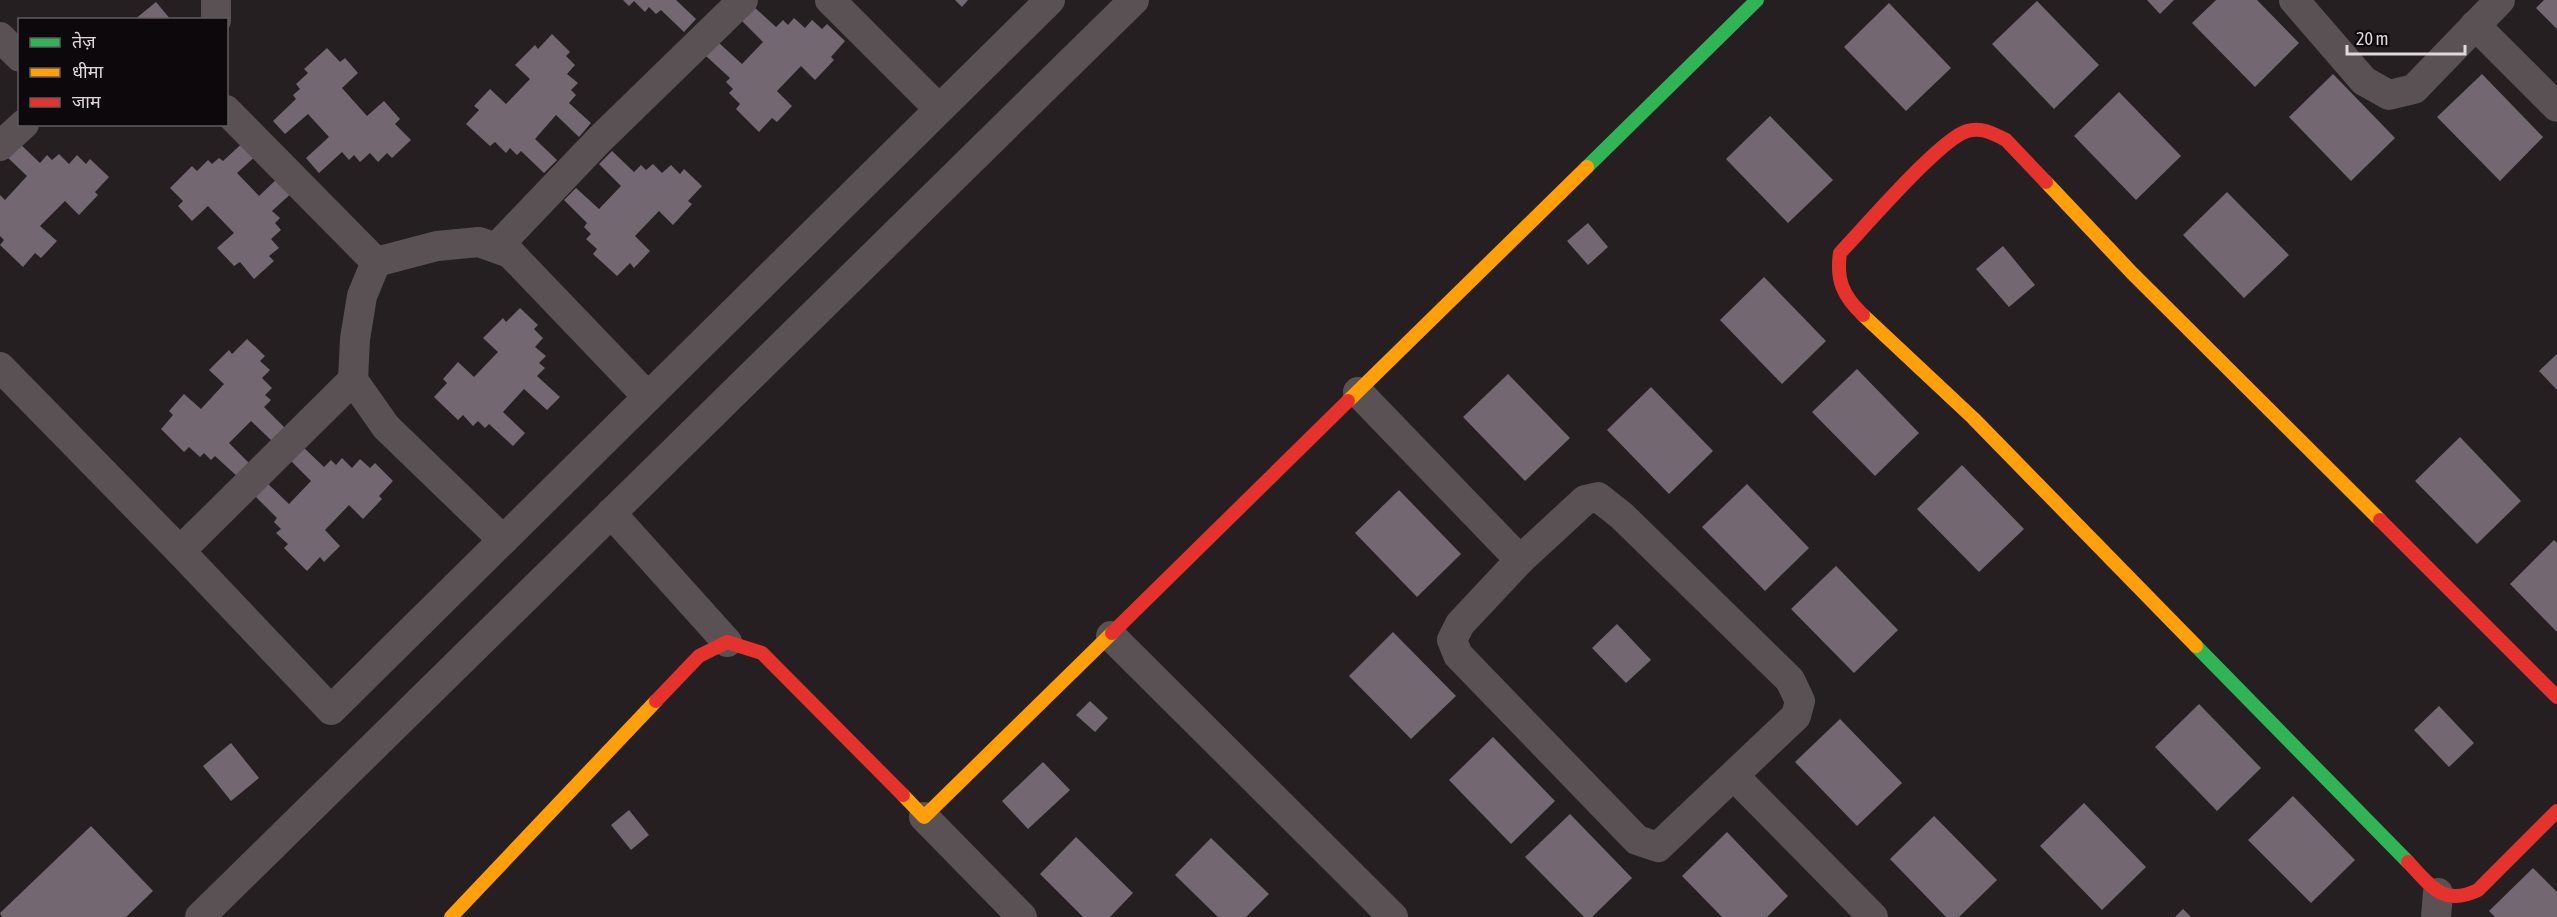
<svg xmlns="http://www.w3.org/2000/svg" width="2557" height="917" font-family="'Asap Condensed','Noto Sans Devanagari',sans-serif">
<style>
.building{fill:#736871}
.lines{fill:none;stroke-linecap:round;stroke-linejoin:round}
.street{stroke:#595153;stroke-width:30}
.fast{stroke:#30b455;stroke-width:14}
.slow{stroke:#ff9f0a;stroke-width:14}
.jam{stroke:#e5322d;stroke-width:14}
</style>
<rect width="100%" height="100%" fill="#251f22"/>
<!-- building -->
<g class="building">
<path d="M623 0H676L696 19 684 32 661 10 656 14 649 7 645 12 634 1 629 6Z"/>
<path d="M955 0H968L962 7Z"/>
<path d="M2147 0H2174L2160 14Z"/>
<path d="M2216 0H2257L2299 43 2255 87 2192 23Z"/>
<path d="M2544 0H2557V29L2536 8Z"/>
<path d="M2037 1 2099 65 2054 109 1992 44Z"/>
<path d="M156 2 171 20H134Z"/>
<path d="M1889 3 1951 68 1906 111 1844 47Z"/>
<path d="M754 7 776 27 783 20 788 25 794 18 805 28 812 20 822 29 827 24 845 41 831 57 834 60 815 80 801 66 777 91 792 106 777 122 772 118 759 132 736 109 740 104 729 93 733 89 726 82 730 78 706 56 719 43 742 64 763 42 741 20Z"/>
<path d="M552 34 570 52 566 56 575 65 567 74 578 83 571 90 576 95 569 103 591 123 579 137 556 115 535 139 557 160 544 173 521 151 517 155 510 148 506 153 495 142 490 146 466 124 479 110 474 106 490 89 506 104 530 79 515 65 535 45 538 49Z"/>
<path d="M327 48 340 62 345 58 358 73 342 88 367 116 384 101 400 119 395 124 411 140 392 158 387 153 378 162 370 153 360 162 354 155 349 160 342 152 319 173 306 158 329 137 308 114 285 134 273 121 296 99 293 95 300 89 296 84 308 73 304 69Z"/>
<path d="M2333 74 2395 138 2351 181 2289 117Z"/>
<path d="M2482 74 2543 137 2500 181 2437 117Z"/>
<path d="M2119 92 2181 156 2136 200 2074 136Z"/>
<path d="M1770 116 1833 180 1788 223 1726 159Z"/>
<path d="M247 139 259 153 237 173 259 196 281 175 295 190 272 211 280 218 275 223 281 230 271 239 279 248 269 256 274 261 254 279 240 262 234 266 217 248 234 233 208 206 192 221 178 206 183 201 170 188 192 166 197 171 208 160 212 164 219 158 223 161Z"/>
<path d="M18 142 40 163 47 155 52 160 59 154 69 164 77 155 86 164 90 159 109 177 95 192 98 195 79 215 65 201 40 226 57 241 41 258 35 253 23 267 0 245 4 240 0 236V195L5 200 27 176 5 155Z"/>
<path d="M612 151 634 172 641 165 646 170 653 164 662 173 671 165 680 174 684 169 702 186 688 201 692 204 673 225 659 211 635 236 650 251 634 268 630 263 617 276 593 254 597 249 586 239 591 234 584 227 587 223 564 200 576 188 599 209 621 186 599 164Z"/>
<path d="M2227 192 2289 255 2244 298 2183 235Z"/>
<path d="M1588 223 1608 247 1588 265 1567 241Z"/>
<path d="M2003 246 2035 285 2009 307 1976 269Z"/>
<path d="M1764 277 1826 341 1782 384 1720 320Z"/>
<path d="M520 308 538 325 534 329 543 338 535 347 546 356 539 363 545 368 537 376 560 397 547 410 524 389 503 412 525 433 513 446 489 424 485 428 478 421 473 426 463 415 458 420 434 397 447 383 443 379 458 362 474 377 498 352 483 338 503 318 506 322Z"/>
<path d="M247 339 265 356 260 361 270 370 262 378 272 388 265 395 271 400 264 407 286 429 273 442 251 421 229 443 251 465 239 478 215 456 211 460 204 453 200 457 189 447 184 452 161 429 173 415 169 411 184 394 201 409 224 384 209 370 229 350 232 354Z"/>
<path d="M2557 354V390L2539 371Z"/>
<path d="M1857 369 1919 433 1875 476 1812 412Z"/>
<path d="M1508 374 1570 438 1525 481 1463 417Z"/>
<path d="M1651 387 1713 451 1669 494 1607 430Z"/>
<path d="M2460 437 2521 501 2477 544 2415 481Z"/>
<path d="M302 446 324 467 331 460 336 465 342 458 352 468 360 459 370 468 375 463 393 481 379 496 382 499 363 519 349 505 325 530 340 546 324 562 320 557 307 571 284 548 288 544 276 533 281 529 274 522 277 518 254 495 267 483 289 504 311 481 289 459Z"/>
<path d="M1962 465 2024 529 1979 572 1917 509Z"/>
<path d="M1747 484 1809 548 1765 591 1702 527Z"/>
<path d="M1399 490 1461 554 1417 597 1355 533Z"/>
<path d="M2554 540 2557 543V632L2510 584Z"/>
<path d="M1836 566 1898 630 1854 673 1791 609Z"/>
<path d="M1617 624 1651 660 1626 683 1592 648Z"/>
<path d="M1393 632 1456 696 1411 739 1349 676Z"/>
<path d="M1090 701 1108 718 1095 732 1076 715Z"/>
<path d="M2199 704 2261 768 2217 811 2155 747Z"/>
<path d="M2439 706 2474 743 2449 767 2414 730Z"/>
<path d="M1840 719 1902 783 1857 826 1795 762Z"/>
<path d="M1493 737 1555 801 1511 844 1449 780Z"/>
<path d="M231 743 259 778 231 801 203 766Z"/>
<path d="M1043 762 1070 790 1028 829 1002 801Z"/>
<path d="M2293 796 2355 860 2311 903 2248 840Z"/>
<path d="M2084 803 2146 867 2102 910 2040 846Z"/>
<path d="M629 810 649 835 631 850 611 825Z"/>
<path d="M1570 814 1632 878 1592 917H1584L1525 857Z"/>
<path d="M1934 816 1997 880 1959 917H1946L1890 859Z"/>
<path d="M91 826 153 891 126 917H2L0 913Z"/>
<path d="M1727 832 1788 896 1767 917H1722L1682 876Z"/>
<path d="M1076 837 1133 893 1110 917H1083L1040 874Z"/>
<path d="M1211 838 1269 894 1246 917H1218L1175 875Z"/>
<path d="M2533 868 2557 892V917H2495L2489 911Z"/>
<path d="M2183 909 2191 917H2175Z"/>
</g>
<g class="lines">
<!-- street -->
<g class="street">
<path d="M216 0V20"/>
<path d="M830 0 939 109"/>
<path d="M2294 0 2364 81 2389 95 2414 89 2500 0"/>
<path d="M2475 25 2557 107"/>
<path d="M0 37 20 57"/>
<path d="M226 110 376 262 362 296 355 339 353 380 386 427 503 540"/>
<path d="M0 146 24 124"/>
<path d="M496 248 600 139 743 0"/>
<path d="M376 262 437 246 479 242 510 253 648 397"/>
<path d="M0 367 180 551 331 710 1050 0"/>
<path d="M1358 392 1520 560"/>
<path d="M1598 497 1622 516 1790 680 1800 701 1796 716 1658 847 1637 840 1458 655 1452 640 1460 624 1520 560 1585 500Z"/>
<path d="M611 513 727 642"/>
<path d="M180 551 353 380"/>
<path d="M1111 636 1393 917"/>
<path d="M1734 776 1873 917"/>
<path d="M924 817 1022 917"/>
<path d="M200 917 1134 0"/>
<path d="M2436 917 2438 893"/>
</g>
<!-- fast -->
<g class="fast">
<path d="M1587 167 1757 0"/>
<path d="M2196 646 2408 862"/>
</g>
<!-- slow -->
<g class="slow">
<path d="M2046 182 2132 273 2380 520"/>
<path d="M1863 315 1973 418 2196 646"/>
<path d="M1348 401 1587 167"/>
<path d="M903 795 924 817 1112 633"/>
<path d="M451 917 656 701"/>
</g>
<!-- jam -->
<g class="jam">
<path d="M1863 315C1843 296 1836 280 1840 253 1864 228 1940 139 1967 131 1981 127 1993 133 2006 140L2046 182"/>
<path d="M2380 520 2557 697"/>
<path d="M1112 633 1348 401"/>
<path d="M656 701 699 656 727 642 762 653 903 795"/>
<path d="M2408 862C2430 885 2443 907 2478 890L2557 811"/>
</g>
</g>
<!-- legend -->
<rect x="18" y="18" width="210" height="108" fill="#0d080b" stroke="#625b5f" stroke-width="1.5"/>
<rect x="30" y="38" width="30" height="9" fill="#30b455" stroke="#625b5f" stroke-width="1.5"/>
<text x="72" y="48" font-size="18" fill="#e1d8dc">तेज़</text>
<rect x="30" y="68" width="30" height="9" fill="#ff9f0a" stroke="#625b5f" stroke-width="1.5"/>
<text x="72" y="78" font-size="18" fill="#e1d8dc">धीमा</text>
<rect x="30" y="98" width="30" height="9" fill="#e5322d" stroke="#625b5f" stroke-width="1.5"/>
<text x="72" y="108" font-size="18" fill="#e1d8dc">जाम</text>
<!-- scale -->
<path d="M2347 45v9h118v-9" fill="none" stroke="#e1d8dc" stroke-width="3"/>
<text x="2356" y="45" font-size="18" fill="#e1d8dc" stroke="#0d080b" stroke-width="4.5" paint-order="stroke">20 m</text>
</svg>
